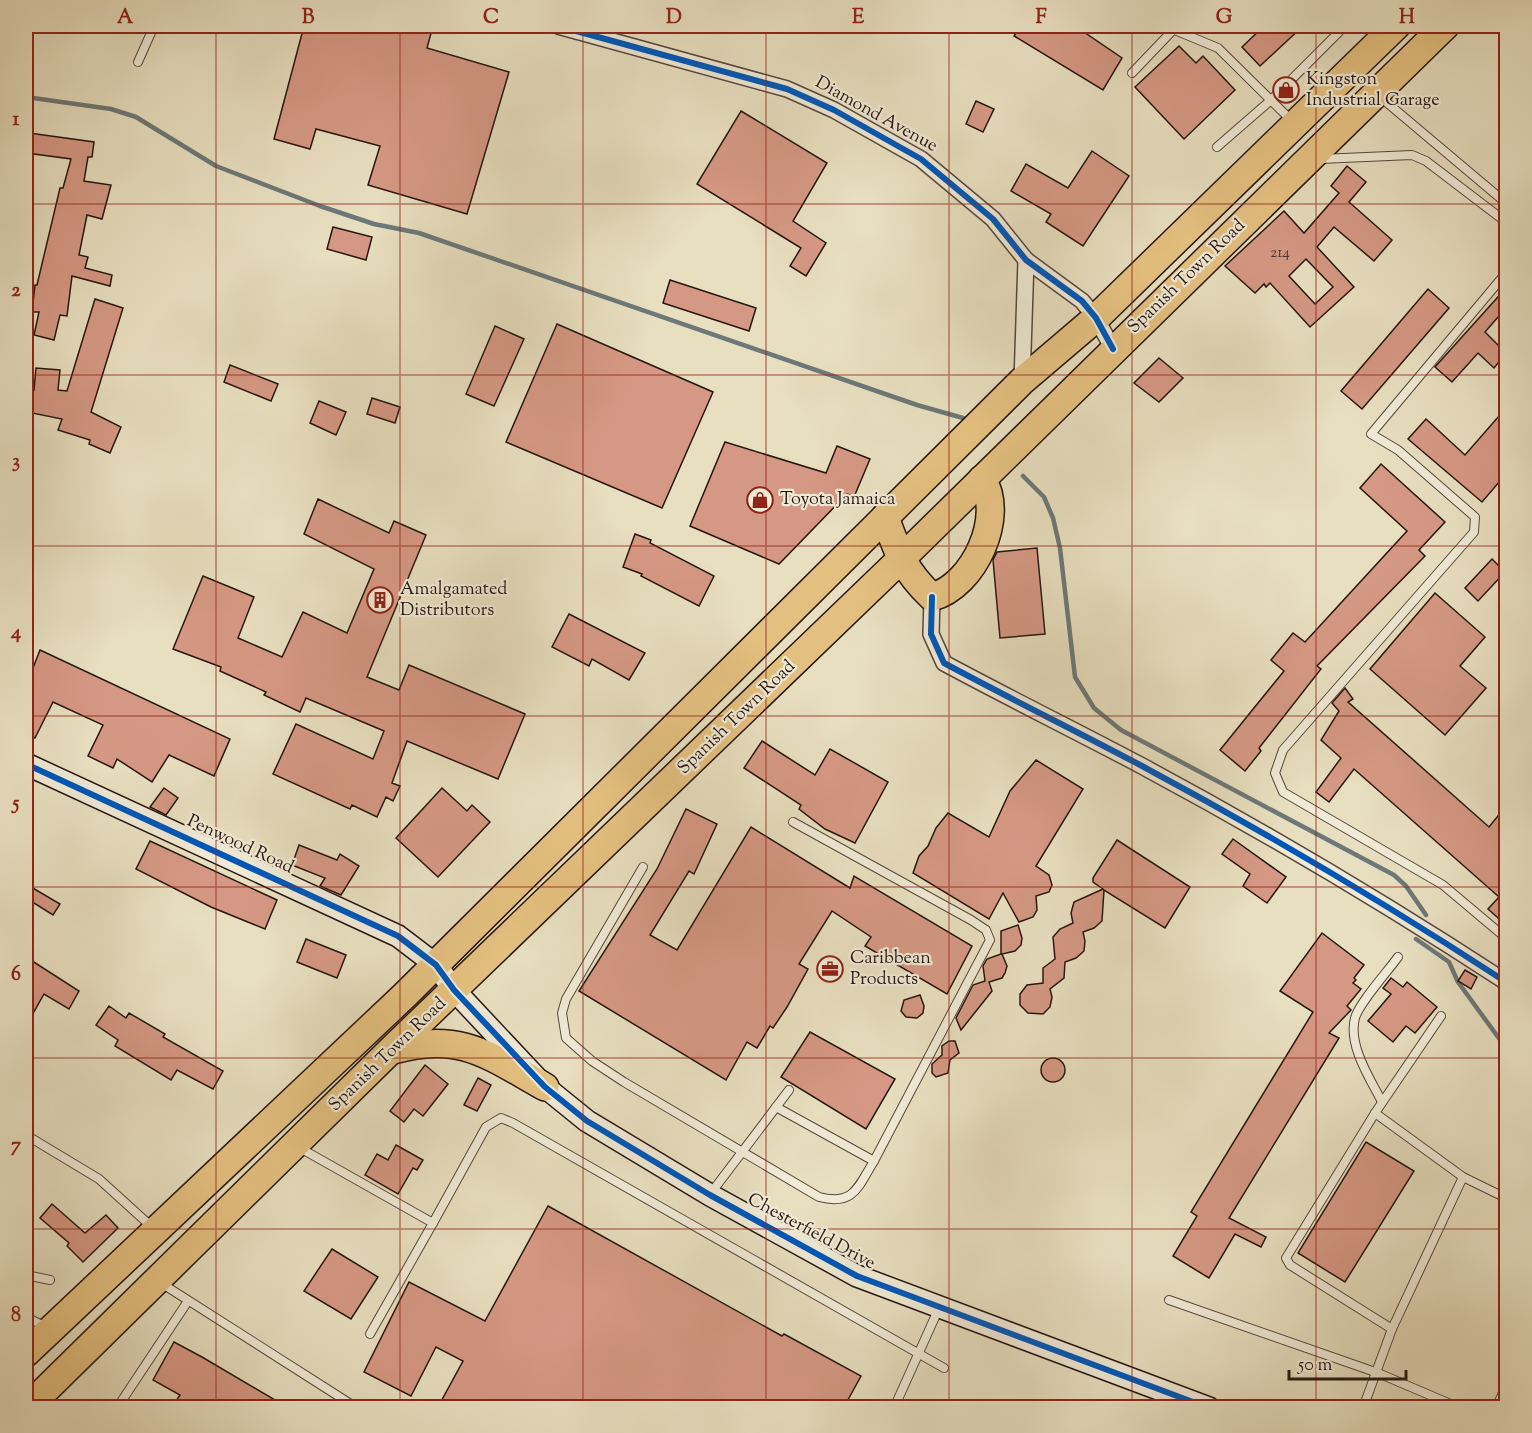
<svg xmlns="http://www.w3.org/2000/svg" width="1532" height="1433" font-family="'Sorts Mill Goudy',serif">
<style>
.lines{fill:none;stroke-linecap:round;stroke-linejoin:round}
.stream{stroke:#6d7877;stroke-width:4.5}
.building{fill:#d59884;stroke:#271610;stroke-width:1.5;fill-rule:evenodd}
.lane-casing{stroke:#57483c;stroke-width:10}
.street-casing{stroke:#57483c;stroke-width:18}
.secondary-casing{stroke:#271610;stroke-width:24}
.highway-casing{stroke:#271610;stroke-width:30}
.lane{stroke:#f0ead6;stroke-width:8}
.street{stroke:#f0ead6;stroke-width:15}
.secondary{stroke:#f0ead6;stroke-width:21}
.highway{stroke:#e4c080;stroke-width:27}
.cycleway-casing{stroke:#f0ead6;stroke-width:10}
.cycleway{stroke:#0057b8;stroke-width:6}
.grid{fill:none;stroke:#8f2418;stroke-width:1.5;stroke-opacity:0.55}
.labels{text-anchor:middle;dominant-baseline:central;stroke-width:4.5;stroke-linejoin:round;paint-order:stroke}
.number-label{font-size:15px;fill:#52362d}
.poi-label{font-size:18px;fill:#271610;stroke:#f0ead6;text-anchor:start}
.street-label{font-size:18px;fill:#271610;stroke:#f0ead6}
.neatline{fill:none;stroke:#8f2418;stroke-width:2}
.grid-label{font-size:20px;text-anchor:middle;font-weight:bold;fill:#8f2418}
</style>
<rect width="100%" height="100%" fill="#e8dfc0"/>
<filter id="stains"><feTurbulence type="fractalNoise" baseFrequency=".00333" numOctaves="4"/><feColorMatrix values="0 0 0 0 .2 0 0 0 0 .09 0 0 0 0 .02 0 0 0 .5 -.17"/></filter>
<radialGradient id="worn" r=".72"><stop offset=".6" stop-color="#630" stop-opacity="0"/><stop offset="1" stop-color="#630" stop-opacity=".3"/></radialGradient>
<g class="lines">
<!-- stream -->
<g class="stream">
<path d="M26 97 111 109 136 117 216 166 320 206 374 224 419 233 917 405 963 418"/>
<path d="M1023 476 1044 497 1053 518 1060 548 1075 677 1094 708 1121 730 1394 875 1406 886 1426 915"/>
<path d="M1416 939 1449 962 1458 982 1506 1048"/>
</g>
</g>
<!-- building -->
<g class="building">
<path d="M304 26H387L415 33 417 26H433L427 48 509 72 467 214 368 185 380 146 316 129 310 149 274 139Z"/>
<path d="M1021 26H1075L1122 58 1103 90 1014 36Z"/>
<path d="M1264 26H1303L1260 66 1242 47Z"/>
<path d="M1179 46 1196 63 1203 56 1235 90 1184 139 1135 87Z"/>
<path d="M976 101 994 109 983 132 966 124Z"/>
<path d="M741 111 827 163 793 221 826 243 806 276 790 266 801 248 697 184Z"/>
<path d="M29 133 94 142 92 157H88L84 181 111 185 102 219 87 215 79 255 88 257 85 268 112 275 110 286 72 276 67 316 60 315 54 340 34 335 39 312H32L35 285H37L60 188H63L71 159 27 153Z"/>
<path d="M1092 151 1129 176 1083 246 1046 222 1051 214 1011 191 1026 164 1068 188Z"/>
<path d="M1347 166 1366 182 1349 202 1392 240 1374 261 1334 227 1317 247 1354 287 1310 327 1270 283 1266 287 1264 284 1255 293 1225 266 1284 211 1304 233 1339 193 1331 186ZM1306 259 1333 287 1315 304 1289 276Z"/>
<path d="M333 227 372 237 366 260 327 249Z"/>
<path d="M670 280 756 308 749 331 663 303Z"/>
<path d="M1506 288V308L1485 332 1506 353 1494 368 1478 353 1452 382 1435 367Z"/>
<path d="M1428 289 1449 308 1362 409 1341 391Z"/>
<path d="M95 299 123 308 91 412 121 427 110 453 89 444 90 440 58 430 62 419 27 412 32 389 34 390 36 368 60 370 58 390 67 391Z"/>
<path d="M557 324 713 392 662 508 506 442Z"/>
<path d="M495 326 524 339 494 406 466 394Z"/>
<path d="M1159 358 1183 378 1159 402 1134 383Z"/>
<path d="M230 365 278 384 271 401 224 382Z"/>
<path d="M372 398 400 407 395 423 367 414Z"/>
<path d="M319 401 346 412 336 435 310 423Z"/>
<path d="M1506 408V474L1482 502 1408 439 1426 419 1465 455Z"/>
<path d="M725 442 826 473 837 446 870 459 854 497 847 494 779 564 690 526Z"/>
<path d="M1381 464 1445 522 1419 550 1425 556 1317 666 1321 669 1259 748 1261 751 1245 771 1220 750 1284 671 1271 660 1293 633 1305 642 1407 531 1360 488Z"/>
<path d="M318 499 389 533 394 521 426 535 367 677 399 690 409 665 525 714 498 779 407 741 392 783 400 786 393 801 386 797 377 817 352 805 350 809 273 774 296 724 373 759 384 731 306 698 300 712 264 695 266 692 220 671 221 667 173 649 203 576 254 597 238 638 282 657 303 612 347 633 374 569 304 534Z"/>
<path d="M635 534 651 540 650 543 714 576 699 606 641 576 642 574 623 567Z"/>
<path d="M1037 548 1045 634 1000 638 993 560 997 552Z"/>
<path d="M1492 559 1505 572 1478 601 1465 588Z"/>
<path d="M1435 593 1485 637 1460 666 1486 688 1445 735 1370 669Z"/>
<path d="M569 614 645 653 629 680 592 659 589 666 552 647Z"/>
<path d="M40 650 230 739 214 776 169 755 152 782 117 759 113 768 88 756 103 725 53 702 35 738 26 733V686Z"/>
<path d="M1345 688 1353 699 1348 702 1489 827 1506 806V925L1488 909 1499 897 1354 769 1329 802 1316 792 1341 758 1321 740 1339 711 1332 703Z"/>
<path d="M762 741 815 775 830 749 888 782 855 843 825 829 799 809 801 805 744 768Z"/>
<path d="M1036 760 1083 789 1036 866 1049 875 1052 885 1049 892 1036 896 1037 910 1033 917 1019 922 1003 893 989 919 913 873 919 856 928 846 936 828 948 813 989 837 1010 791Z"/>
<path d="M164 788 178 798 166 815 150 807Z"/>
<path d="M442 788 467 811 472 805 490 822 438 877 396 838Z"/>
<path d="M686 809 717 824 694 874 689 871 650 935 677 950 751 827 850 888 854 876 972 946 947 994 865 946 871 937 832 911 799 964 808 969 787 1007 773 1028 770 1026 757 1048 747 1042 726 1080 579 991 657 869Z"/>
<path d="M1233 839 1286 877 1267 903 1243 886 1250 874 1222 854Z"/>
<path d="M1117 840 1190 887 1165 928 1104 890 1102 921 1094 928 1083 932 1085 941 1084 951 1076 958 1065 962 1064 978 1050 989 1052 997 1050 1007 1043 1014 1028 1013 1020 1005V994L1027 985 1043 983V968L1055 959 1053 937 1060 929 1073 923 1071 913 1074 902 1103 889 1093 882V878Z"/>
<path d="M150 841 277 900 265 929 211 907 136 869Z"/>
<path d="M299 845 337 860 340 854 359 866 341 895 320 886 325 878 292 865Z"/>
<path d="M26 884 60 904 53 915 26 898Z"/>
<path d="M1018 925 1022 938 1021 945 1015 951 1002 954 1007 966 1005 973 1002 978 989 982 992 991 961 1030 956 1018 973 985 985 981 983 966 987 959 1001 954V931Z"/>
<path d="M1322 933 1364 965 1354 978 1356 980 1353 983 1361 989 1347 1006 1351 1010 1329 1033 1339 1038 1229 1218 1266 1237 1261 1247 1235 1234 1209 1278 1173 1256 1197 1216 1191 1212 1313 1012 1280 991Z"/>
<path d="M306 939 346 955 337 978 297 962Z"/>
<path d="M26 957 79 991 69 1009 44 994 26 1026V998L33 985 26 981Z"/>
<path d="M1465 970 1477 977 1471 989 1458 981Z"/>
<path d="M1391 978 1403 987 1407 982 1437 1007 1415 1033 1406 1026 1393 1042 1368 1021 1391 994 1383 988Z"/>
<path d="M920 995 924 1006 923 1013 917 1018 906 1017 901 1011 904 1000Z"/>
<path d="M109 1006 126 1018 129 1013 165 1034 163 1037 223 1071 213 1089 177 1070 171 1080 115 1046 118 1040 96 1025Z"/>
<path d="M810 1032 895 1079 866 1129 781 1077Z"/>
<path d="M949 1041H955L959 1053 950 1060 948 1073 936 1077 932 1073V1064L942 1055V1046Z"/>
<circle cx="1053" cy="1070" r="12"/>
<path d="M425 1065 448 1084 423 1116 414 1109 404 1122 390 1111Z"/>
<path d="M478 1078 491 1085 477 1111 464 1105Z"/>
<path d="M1366 1142 1414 1171 1345 1282 1298 1253Z"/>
<path d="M396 1145 423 1160 417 1170 413 1168 398 1194 365 1175 377 1154 388 1160Z"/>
<path d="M52 1204 85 1233 106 1215 118 1228 83 1262 67 1246 69 1243 40 1218Z"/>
<path d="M548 1206 782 1336 784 1334 861 1376 844 1407H438L463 1361 436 1347 411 1396 364 1372 409 1282 485 1321Z"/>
<path d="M332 1249 378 1277 351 1319 304 1291Z"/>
<path d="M174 1342 202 1357 287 1407H172L180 1395 153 1380Z"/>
</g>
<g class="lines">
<!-- lane casing -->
<g class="lane-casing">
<g id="lane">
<path d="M1165 26 1218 48 1291 120"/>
<path d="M138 62 154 26"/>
<path d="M1132 73 1174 29"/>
<path d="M1379 96 1506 203"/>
<path d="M1217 147 1271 100 1339 32"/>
<path d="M1320 159 1412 155 1426 161 1506 222"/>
<path d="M1506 273 1371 434 1398 450 1475 517 1474 532 1283 750 1275 773 1283 792 1443 885 1506 938"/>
<path d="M643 867 566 999 562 1013 566 1038 592 1061 624 1082 819 1197C854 1206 858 1187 874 1161L990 940 986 930 971 920 793 822"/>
<path d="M1441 1016 1375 1113 1463 1177 1506 1198"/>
<path d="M1381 1100C1369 1077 1348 1045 1355 1018 1359 1003 1388 971 1398 957"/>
<path d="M776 1107 874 1161"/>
<path d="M1375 1113 1286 1258 1290 1265 1392 1329"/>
<path d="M26 1135 99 1179 153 1228"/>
<path d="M300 1148 433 1223 370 1334"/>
<path d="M711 1193 789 1090"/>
<path d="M433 1223 486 1127 501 1118 513 1123 944 1368"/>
<path d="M26 1275 50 1280"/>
<path d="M161 1283 357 1408"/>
<path d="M1169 1300 1378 1373 1460 1408"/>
<path d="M26 1317 46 1327"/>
<path d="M117 1408 188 1301"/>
<path d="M894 1408 939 1308"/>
<path d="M1363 1408 1392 1329 1463 1177"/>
<path d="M1496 1408 1506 1386"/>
</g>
</g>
<!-- street casing -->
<g class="street-casing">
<g id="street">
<path d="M558 26 787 89 834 110 921 159 993 219 1026 260 1082 301 1096 318 1113 349"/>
<path d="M1022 381 1026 260"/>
<path d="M932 597 931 634 944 663C1009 698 1076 731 1142 766 1267 833 1388 905 1506 982"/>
</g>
</g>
<!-- secondary casing -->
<g class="secondary-casing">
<path id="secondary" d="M26 764 398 936 436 965 454 990 545 1087 587 1121 710 1195 857 1276 1209 1408"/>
</g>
<!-- highway casing -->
<g class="highway-casing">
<g id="highway">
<path d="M885 517C897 551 905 572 932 597 974 586 1006 516 982 479"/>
<path d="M393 1050C460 1031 488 1055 545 1087"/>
<path d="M26 1353 405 995 1022 381 1096 318 1396 26"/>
<path d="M27 1408 391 1050 901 559 1445 26"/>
</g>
</g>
<!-- lane -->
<use href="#lane" class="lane"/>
<!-- street -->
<use href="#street" class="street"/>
<!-- secondary -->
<use href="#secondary" class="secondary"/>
<!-- highway -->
<use href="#highway" class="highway"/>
<!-- cycleway casing -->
<g class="cycleway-casing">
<g id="cycleway">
<path d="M558 26 787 89 834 110 921 159 993 219 1026 260 1082 301 1096 318 1113 349"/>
<path d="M932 597 931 634 944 663C1009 698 1076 731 1142 766 1267 833 1388 905 1506 982"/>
<path d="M26 764 398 936 436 965 454 990 545 1087 587 1121 710 1195 857 1276 1209 1408"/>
</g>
</g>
<!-- cycleway -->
<use href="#cycleway" class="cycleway"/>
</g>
<!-- grid -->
<path class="grid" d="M216 26V1408M400 26V1408M583 26V1408M766 26V1408M949 26V1408M1132 26V1408M1316 26V1408M26 204H1506M26 375H1506M26 546H1506M26 716H1506M26 887H1506M26 1058H1506M26 1229H1506"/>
<!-- icons -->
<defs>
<g id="shop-ring" transform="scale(1.35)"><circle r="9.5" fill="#f0ead6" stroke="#8f2418" stroke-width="1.5"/><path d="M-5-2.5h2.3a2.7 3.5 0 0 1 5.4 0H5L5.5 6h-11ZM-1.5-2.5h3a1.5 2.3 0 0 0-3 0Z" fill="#8f2418"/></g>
<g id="building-ring" transform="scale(1.35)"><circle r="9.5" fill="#f0ead6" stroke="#8f2418" stroke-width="1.5"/><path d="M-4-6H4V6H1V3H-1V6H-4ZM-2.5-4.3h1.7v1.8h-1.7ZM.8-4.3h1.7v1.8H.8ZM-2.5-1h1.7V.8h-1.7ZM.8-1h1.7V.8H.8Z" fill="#8f2418"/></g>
<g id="office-ring" transform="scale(1.35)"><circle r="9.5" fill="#f0ead6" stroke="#8f2418" stroke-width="1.5"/><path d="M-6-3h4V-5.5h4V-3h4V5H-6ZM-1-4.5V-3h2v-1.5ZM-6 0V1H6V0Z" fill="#8f2418"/></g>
</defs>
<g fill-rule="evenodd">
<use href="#shop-ring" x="1286" y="90"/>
<use href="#shop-ring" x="760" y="500"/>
<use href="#building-ring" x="380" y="600"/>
<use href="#office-ring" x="830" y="969"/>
</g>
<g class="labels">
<!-- number labels -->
<g class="number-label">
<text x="1280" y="253">214</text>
</g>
<!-- poi labels -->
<g class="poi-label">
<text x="1306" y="80">Kingston<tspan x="1306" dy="21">Industrial Garage</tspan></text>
<text x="780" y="500">Toyota Jamaica</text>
<text x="400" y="590">Amalgamated<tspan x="400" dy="21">Distributors</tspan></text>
<text x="850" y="959">Caribbean<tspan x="850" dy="21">Products</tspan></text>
</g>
<!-- street labels -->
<g class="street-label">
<text transform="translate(876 115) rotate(29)">Diamond Avenue</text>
<text transform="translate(1187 277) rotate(-44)">Spanish Town Road</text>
<text transform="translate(737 718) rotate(-44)">Spanish Town Road</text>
<text transform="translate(240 845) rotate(25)">Penwood Road</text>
<text transform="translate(388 1055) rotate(-44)">Spanish Town Road</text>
<text transform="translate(811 1232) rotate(28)">Chesterfield Drive</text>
</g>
</g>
<!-- margin -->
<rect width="1532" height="1433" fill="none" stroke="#e8dfc0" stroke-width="66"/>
<!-- scale -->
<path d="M1289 1370v9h117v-9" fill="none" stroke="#271610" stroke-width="3"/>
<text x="1298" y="1370" font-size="18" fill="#271610" stroke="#f0ead6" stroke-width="4.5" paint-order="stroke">50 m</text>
<rect x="33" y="33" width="1466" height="1367" class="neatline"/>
<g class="grid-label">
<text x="125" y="23">A</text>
<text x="308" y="23">B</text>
<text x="491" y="23">C</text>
<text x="674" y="23">D</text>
<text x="858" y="23">E</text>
<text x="1041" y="23">F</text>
<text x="1224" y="23">G</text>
<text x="1407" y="23">H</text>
<text x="16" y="125">1</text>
<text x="16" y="296">2</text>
<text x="16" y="467">3</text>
<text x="16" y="638">4</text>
<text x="16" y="809">5</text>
<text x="16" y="980">6</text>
<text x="16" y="1151">7</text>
<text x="16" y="1321">8</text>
</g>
<rect width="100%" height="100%" filter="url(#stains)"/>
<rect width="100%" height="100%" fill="url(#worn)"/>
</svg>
